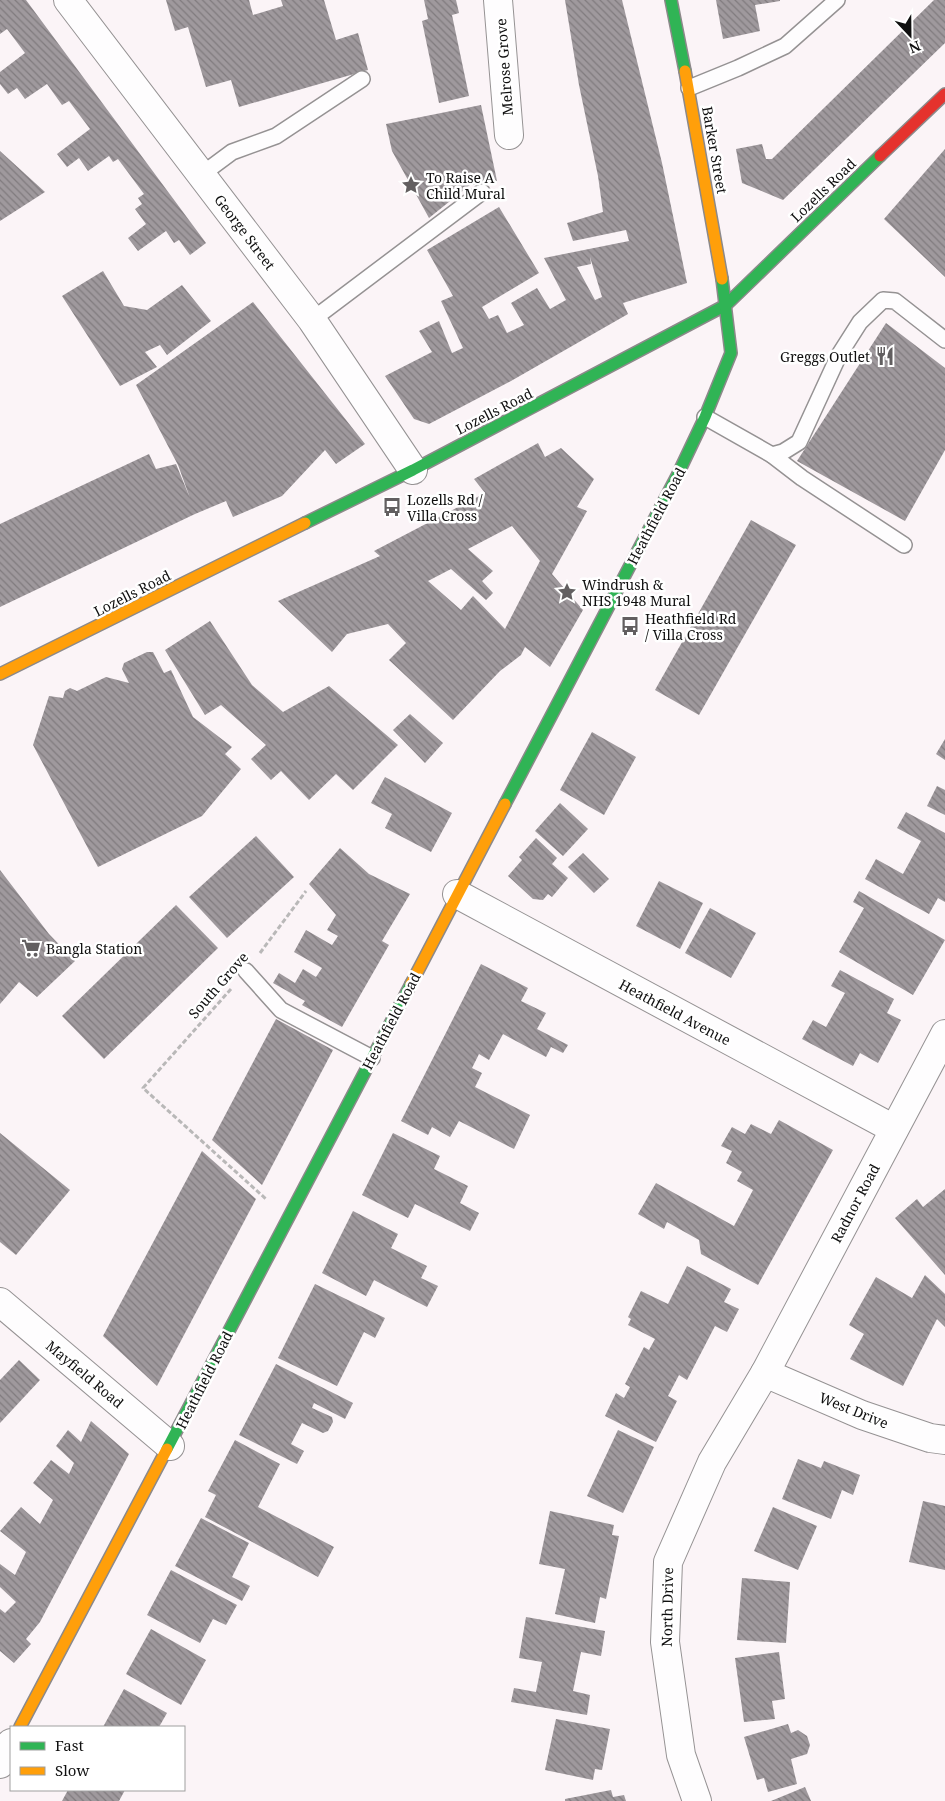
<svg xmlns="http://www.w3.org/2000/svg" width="945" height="1801" font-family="'Noto Serif',serif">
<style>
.building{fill:url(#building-back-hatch);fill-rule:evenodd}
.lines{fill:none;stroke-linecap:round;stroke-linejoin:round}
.lane-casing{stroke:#959293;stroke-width:18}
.street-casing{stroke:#959293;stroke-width:30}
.fast-casing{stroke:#8c898a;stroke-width:14}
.slow-casing{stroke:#8c898a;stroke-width:14}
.jam-casing{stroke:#8c898a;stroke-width:14}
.path{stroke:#b9b8b8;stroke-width:3;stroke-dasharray:5 2.5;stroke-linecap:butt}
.lane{stroke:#fefdfe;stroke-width:15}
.street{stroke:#fefdfe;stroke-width:28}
.fast{stroke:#30b455;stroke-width:11}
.slow{stroke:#ff9f0a;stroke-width:11}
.jam{stroke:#e5322d;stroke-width:11}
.labels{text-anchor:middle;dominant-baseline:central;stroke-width:5;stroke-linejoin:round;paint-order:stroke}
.street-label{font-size:14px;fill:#0f0f0f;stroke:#fff}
.poi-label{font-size:14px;fill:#0f0f0f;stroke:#fff;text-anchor:start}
</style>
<defs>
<pattern id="building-back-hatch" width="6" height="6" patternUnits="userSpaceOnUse" patternTransform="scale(1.25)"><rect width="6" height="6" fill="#9f999d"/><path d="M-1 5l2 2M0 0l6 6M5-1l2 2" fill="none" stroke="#807b7e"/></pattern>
</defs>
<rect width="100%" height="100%" fill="#fbf4f7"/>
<!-- building -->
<g class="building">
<path d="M0 0H26L206 243 190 255 179 240 174 243 166 231 138 251 128 238 146 224 135 209 142 204 138 198 144 194 118 159 113 162 109 156 88 171 79 158 67 167 57 154 90 129 69 101 62 105 47 84 25 99 17 88 8 94 0 84V72L25 53 7 29 0 34Z"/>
<path d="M166 0H249L253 15 283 6 281 0H324L336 40 358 33 368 70 239 107 231 80 206 87 188 27 175 31Z"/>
<path d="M424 0H456L459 13 452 15 469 96 439 103 422 21 428 19Z"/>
<path d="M565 0H622L662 163 687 283 623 303 628 314 511 381 429 424 414 419 385 376 432 352 419 331 439 321 452 353 463 348 441 301 453 296 427 250 499 207 539 273 482 307 489 319 498 315 507 333 524 325 511 303 537 288 550 309 566 300 544 258 629 241 626 230 573 241 567 223 603 212 598 176 579 85ZM590 257 602 297 595 300 577 267 591 264Z"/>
<path d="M716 0H780V1L755 5 760 31 723 39Z"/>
<path d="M934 0H945V43L783 200 742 183 736 149 762 144 766 159H772Z"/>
<path d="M481 105 497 181 470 185 429 218 392 151 386 124Z"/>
<path d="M945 149V277L884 219Z"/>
<path d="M0 151 45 192 0 221Z"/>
<path d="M103 271 124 306 147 310 182 285 211 321 167 355 160 345 145 352 157 367 120 386 62 296Z"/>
<path d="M253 302 365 444 336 464 325 450 282 496 233 517 226 501 195 514 0 607V524L149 454 156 469 176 464 190 498 178 465 136 385Z"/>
<path d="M886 323 945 368V450L905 521 797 461Z"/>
<path d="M538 443 545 457 561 448 594 479 577 507 587 511 552 574 583 610 550 667 525 647 521 655 500 671 453 720 389 660 406 643 388 624 347 634 332 652 278 601 380 556 374 551 485 493 474 479ZM512 526 540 561 505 629 473 596 461 610 428 581 451 569 486 600 493 593 482 581 493 571 468 549Z"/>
<path d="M751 520 796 545 699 715 655 690Z"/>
<path d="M210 621 252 685 283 712 329 686 398 745 353 790 336 774 309 800 281 771 271 780 251 759 266 745 221 705 205 715 165 650Z"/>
<path d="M147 652H153L164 673 171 670 193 717 232 747 225 754 241 769 202 816 98 867 33 745 49 696 63 698 65 691 70 688 77 691 106 677 129 683 122 669 124 663Z"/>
<path d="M410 714 443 743 425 763 393 730Z"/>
<path d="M592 732 636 757 604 815 560 790Z"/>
<path d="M945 739V760L936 754Z"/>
<path d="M385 777 452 813 431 852 385 828 392 814 371 803Z"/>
<path d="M937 786 945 790V815L927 806Z"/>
<path d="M560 803 588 829 563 856 535 831Z"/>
<path d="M906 812 945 833V902L938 898 929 914 865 879 876 859 903 874 921 841 897 828Z"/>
<path d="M256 836 294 877 227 938 189 897Z"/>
<path d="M536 838 557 858 552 864 568 878 552 897 548 894 543 900 533 899 508 876 522 860 519 857Z"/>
<path d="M340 848 369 874 410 894 382 941 389 945 342 1027 302 1005 305 1001 273 983 279 973 295 983 303 969 316 977 322 968 294 952 306 930 332 945 338 936 327 930 336 915 309 884Z"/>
<path d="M583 853 609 879 594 893 568 867Z"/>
<path d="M0 870 49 934 75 961 37 997 19 982 0 1004Z"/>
<path d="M659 881 703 903 680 949 636 926Z"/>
<path d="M859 891 945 940 913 995 839 952 864 908 853 902Z"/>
<path d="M176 905 218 948 104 1059 62 1016Z"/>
<path d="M710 908 756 933 731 978 685 953Z"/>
<path d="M481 964 528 988 521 1001 546 1013 537 1029 568 1045 563 1053 551 1047 546 1057 503 1034 489 1060 479 1054 472 1068 482 1073 475 1087 530 1115 514 1149 459 1121 450 1137 432 1127 428 1135 401 1121Z"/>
<path d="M840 970 894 999 887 1013 901 1020 878 1063 860 1053 853 1066 802 1039 813 1020 826 1027 845 993 831 986Z"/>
<path d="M276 1019 333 1050 262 1185 212 1140Z"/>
<path d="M779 1120 833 1150 758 1285 701 1254 699 1240 667 1222 664 1229 638 1214 656 1183 734 1226 753 1190 737 1181 742 1172 726 1163 732 1151 721 1146 732 1127 745 1134 751 1124 771 1134Z"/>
<path d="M0 1133 70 1190 16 1255 0 1242Z"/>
<path d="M393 1133 440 1156 434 1169 468 1186 460 1203 479 1213 470 1231 415 1204 408 1218 362 1195Z"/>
<path d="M202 1151 256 1199 157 1386 103 1336Z"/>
<path d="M945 1189V1275L895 1218 917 1199 923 1207Z"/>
<path d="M353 1211 398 1234 391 1248 427 1266 421 1278 438 1286 427 1307 374 1280 366 1296 322 1273Z"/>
<path d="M687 1266 731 1289 724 1302 739 1309 727 1332 715 1326 687 1380 679 1375 668 1396 677 1401 656 1442 605 1416 616 1393 624 1398 630 1387 625 1384 644 1347 649 1350 655 1339 628 1325 631 1319 628 1317 641 1291 668 1304Z"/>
<path d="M925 1275 945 1294V1327L937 1319 903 1386 850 1359 864 1334 849 1325 876 1277 912 1298Z"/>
<path d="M315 1284 385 1318 375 1338 364 1332 337 1386 278 1358Z"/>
<path d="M19 1360 40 1380 0 1423V1380Z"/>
<path d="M276 1364 353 1403 345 1419 314 1403 312 1408 332 1417 333 1422 328 1431 323 1433 302 1423 291 1444 304 1451 297 1464 239 1435Z"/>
<path d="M91 1421 129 1454 40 1622 26 1639 31 1644 14 1663 0 1651V1609L5 1613 16 1602 0 1587V1564L15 1575 26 1552 0 1531 21 1507 40 1524 53 1500 33 1483 51 1460 69 1474 74 1463 56 1446 68 1430 81 1442Z"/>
<path d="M618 1430 654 1447 623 1513 587 1496Z"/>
<path d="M235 1440 280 1464 258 1507 334 1547 318 1577 205 1517 216 1495 208 1491Z"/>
<path d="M798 1459 821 1468 824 1461 860 1475 853 1495 842 1490 831 1519 782 1499Z"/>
<path d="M923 1501 945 1506V1570L909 1562Z"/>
<path d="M773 1507 817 1526 798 1570 754 1551Z"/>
<path d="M550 1511 614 1525 612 1535 619 1536 606 1599 600 1597 595 1623 555 1614 565 1569 539 1564Z"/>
<path d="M201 1518 249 1543 232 1577 250 1586 242 1601 175 1566Z"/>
<path d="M171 1570 237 1605 226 1625 213 1619 200 1643 147 1615Z"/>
<path d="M742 1578 790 1582 786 1643 737 1640Z"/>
<path d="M526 1617 605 1631 601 1656 581 1652 573 1691 590 1695 587 1715 511 1702 514 1688 536 1692 542 1662 519 1658Z"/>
<path d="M151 1629 206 1660 181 1705 126 1674Z"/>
<path d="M779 1652 785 1699 772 1701 775 1719 744 1722 735 1658Z"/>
<path d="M124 1689 167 1713 159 1727H103Z"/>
<path d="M556 1719 610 1729 602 1770 595 1769 593 1780 545 1770Z"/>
<path d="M788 1724 791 1733 798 1730 807 1736 810 1745 807 1754 791 1759 797 1784 768 1792 764 1778 757 1780 744 1737Z"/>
<path d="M805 1787 811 1801H771Z"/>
<path d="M68 1790H125L119 1801H62Z"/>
<path d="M611 1790 613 1797 624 1795 626 1801H565V1799Z"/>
</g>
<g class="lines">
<!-- lane casing -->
<g class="lane-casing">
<g id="lane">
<path d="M689 88 738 68 785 46 837 0"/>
<path d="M201 175 232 152 276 136 362 79"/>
<path d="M312 320 482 192"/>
<path d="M705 417 772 455 783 452 799 442 839 355 860 322 883 300 895 301 945 340"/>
<path d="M772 455 802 478 904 545"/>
<path d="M246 971 281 1010 372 1058"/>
</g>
</g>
<!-- street casing -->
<g class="street-casing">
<g id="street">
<path d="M68 0 312 320 413 470"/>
<path d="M498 0 509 135"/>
<path d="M457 894 894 1129"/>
<path d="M0 1302 170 1446"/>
<path d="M765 1373 862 1415 930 1438 945 1440"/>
<path d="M0 1764 11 1743"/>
<path d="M697 1801 681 1755 665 1642 668 1562 712 1462 765 1373 945 1034"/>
</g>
</g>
<!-- fast casing -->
<g class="fast-casing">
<g id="fast">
<path d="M671 0 685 71"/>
<path d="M305 523 413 470 726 305 880 156"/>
<path d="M505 804 677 476 705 417 731 353 722 279"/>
<path d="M167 1449 411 984"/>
</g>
</g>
<!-- slow casing -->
<g class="slow-casing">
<g id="slow">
<path d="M685 71 722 279"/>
<path d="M0 674 305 523"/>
<path d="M411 984 505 804"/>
<path d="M20 1727 167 1449"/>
</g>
</g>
<!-- jam casing -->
<g class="jam-casing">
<path id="jam" d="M880 156 945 94"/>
</g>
<!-- path -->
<g class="path">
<path d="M260 953 306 891"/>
<path d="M231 989 143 1088 266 1199"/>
</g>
<!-- lane -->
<use href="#lane" class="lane"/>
<!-- street -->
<use href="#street" class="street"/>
<!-- fast -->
<use href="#fast" class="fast"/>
<!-- slow -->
<use href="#slow" class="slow"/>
<!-- jam -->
<use href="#jam" class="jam"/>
</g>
<!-- icons -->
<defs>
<g id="sight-bare" transform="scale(1.5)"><path d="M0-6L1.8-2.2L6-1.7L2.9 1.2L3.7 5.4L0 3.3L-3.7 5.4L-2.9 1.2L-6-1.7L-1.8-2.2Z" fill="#625f60" stroke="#fff" stroke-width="2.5" paint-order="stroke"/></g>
<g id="restaurant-bare" transform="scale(1.5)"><path d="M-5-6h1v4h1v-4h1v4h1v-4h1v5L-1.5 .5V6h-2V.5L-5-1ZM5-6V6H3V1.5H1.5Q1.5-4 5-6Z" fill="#625f60" stroke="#fff" stroke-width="2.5" paint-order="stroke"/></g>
<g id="bus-bare" transform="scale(1.5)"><path d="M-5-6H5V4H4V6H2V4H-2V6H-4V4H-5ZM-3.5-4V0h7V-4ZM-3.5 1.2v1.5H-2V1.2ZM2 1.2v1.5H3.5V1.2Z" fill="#625f60" stroke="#fff" stroke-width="2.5" paint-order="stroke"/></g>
<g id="supermarket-bare" transform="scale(1.5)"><path d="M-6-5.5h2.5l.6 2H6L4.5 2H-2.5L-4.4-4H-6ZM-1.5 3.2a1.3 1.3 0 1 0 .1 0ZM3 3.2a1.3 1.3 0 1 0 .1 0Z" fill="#625f60" stroke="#fff" stroke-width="2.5" paint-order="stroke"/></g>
</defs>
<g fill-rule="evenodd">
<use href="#sight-bare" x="411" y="185"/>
<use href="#restaurant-bare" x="885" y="356"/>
<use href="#bus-bare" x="392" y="507"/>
<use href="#sight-bare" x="567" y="592"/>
<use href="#bus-bare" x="630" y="626"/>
<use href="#supermarket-bare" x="31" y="948"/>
</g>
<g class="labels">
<!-- street labels -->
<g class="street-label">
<text transform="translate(504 67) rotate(-94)">Melrose Grove</text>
<text transform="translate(715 150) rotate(80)">Barker Street</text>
<text transform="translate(823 190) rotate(-44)">Lozells Road</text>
<text transform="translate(245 232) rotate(53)">George Street</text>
<text transform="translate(494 411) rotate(-27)">Lozells Road</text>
<text transform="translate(656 516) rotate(-62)">Heathfield Road</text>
<text transform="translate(132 593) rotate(-27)">Lozells Road</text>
<text transform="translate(218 985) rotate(-49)">South Grove</text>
<text transform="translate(675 1012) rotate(28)">Heathfield Avenue</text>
<text transform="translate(391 1021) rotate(-62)">Heathfield Road</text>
<text transform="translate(855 1203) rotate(-62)">Radnor Road</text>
<text transform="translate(85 1374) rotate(40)">Mayfield Road</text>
<text transform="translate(204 1380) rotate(-63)">Heathfield Road</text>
<text transform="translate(854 1410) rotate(22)">West Drive</text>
<text transform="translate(667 1607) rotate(-89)">North Drive</text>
</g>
<!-- poi labels -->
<g class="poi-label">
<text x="426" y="177">To Raise A<tspan x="426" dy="16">Child Mural</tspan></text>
<text x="870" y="356" text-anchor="end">Greggs Outlet</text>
<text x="407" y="499">Lozells Rd /<tspan x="407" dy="16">Villa Cross</tspan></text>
<text x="582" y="584">Windrush &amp;<tspan x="582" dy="16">NHS 1948 Mural</tspan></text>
<text x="645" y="618">Heathfield Rd<tspan x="645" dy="16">/ Villa Cross</tspan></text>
<text x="46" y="948">Bangla Station</text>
</g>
</g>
<!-- legend -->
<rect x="10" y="1726" width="175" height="65" fill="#ffffff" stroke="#9f9f9f"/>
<rect x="20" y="1742" width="25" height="8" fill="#30b455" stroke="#9f9f9f"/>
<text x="55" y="1751" font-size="15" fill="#0f0f0f">Fast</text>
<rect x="20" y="1767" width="25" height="8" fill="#ff9f0a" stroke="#9f9f9f"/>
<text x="55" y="1776" font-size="15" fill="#0f0f0f">Slow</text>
<!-- north arrow -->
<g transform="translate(910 35) rotate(158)" stroke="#ffffff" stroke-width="4" paint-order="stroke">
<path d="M0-4L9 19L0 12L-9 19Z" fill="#0f0f0f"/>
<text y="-8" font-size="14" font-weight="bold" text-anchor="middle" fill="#0f0f0f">N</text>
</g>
</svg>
